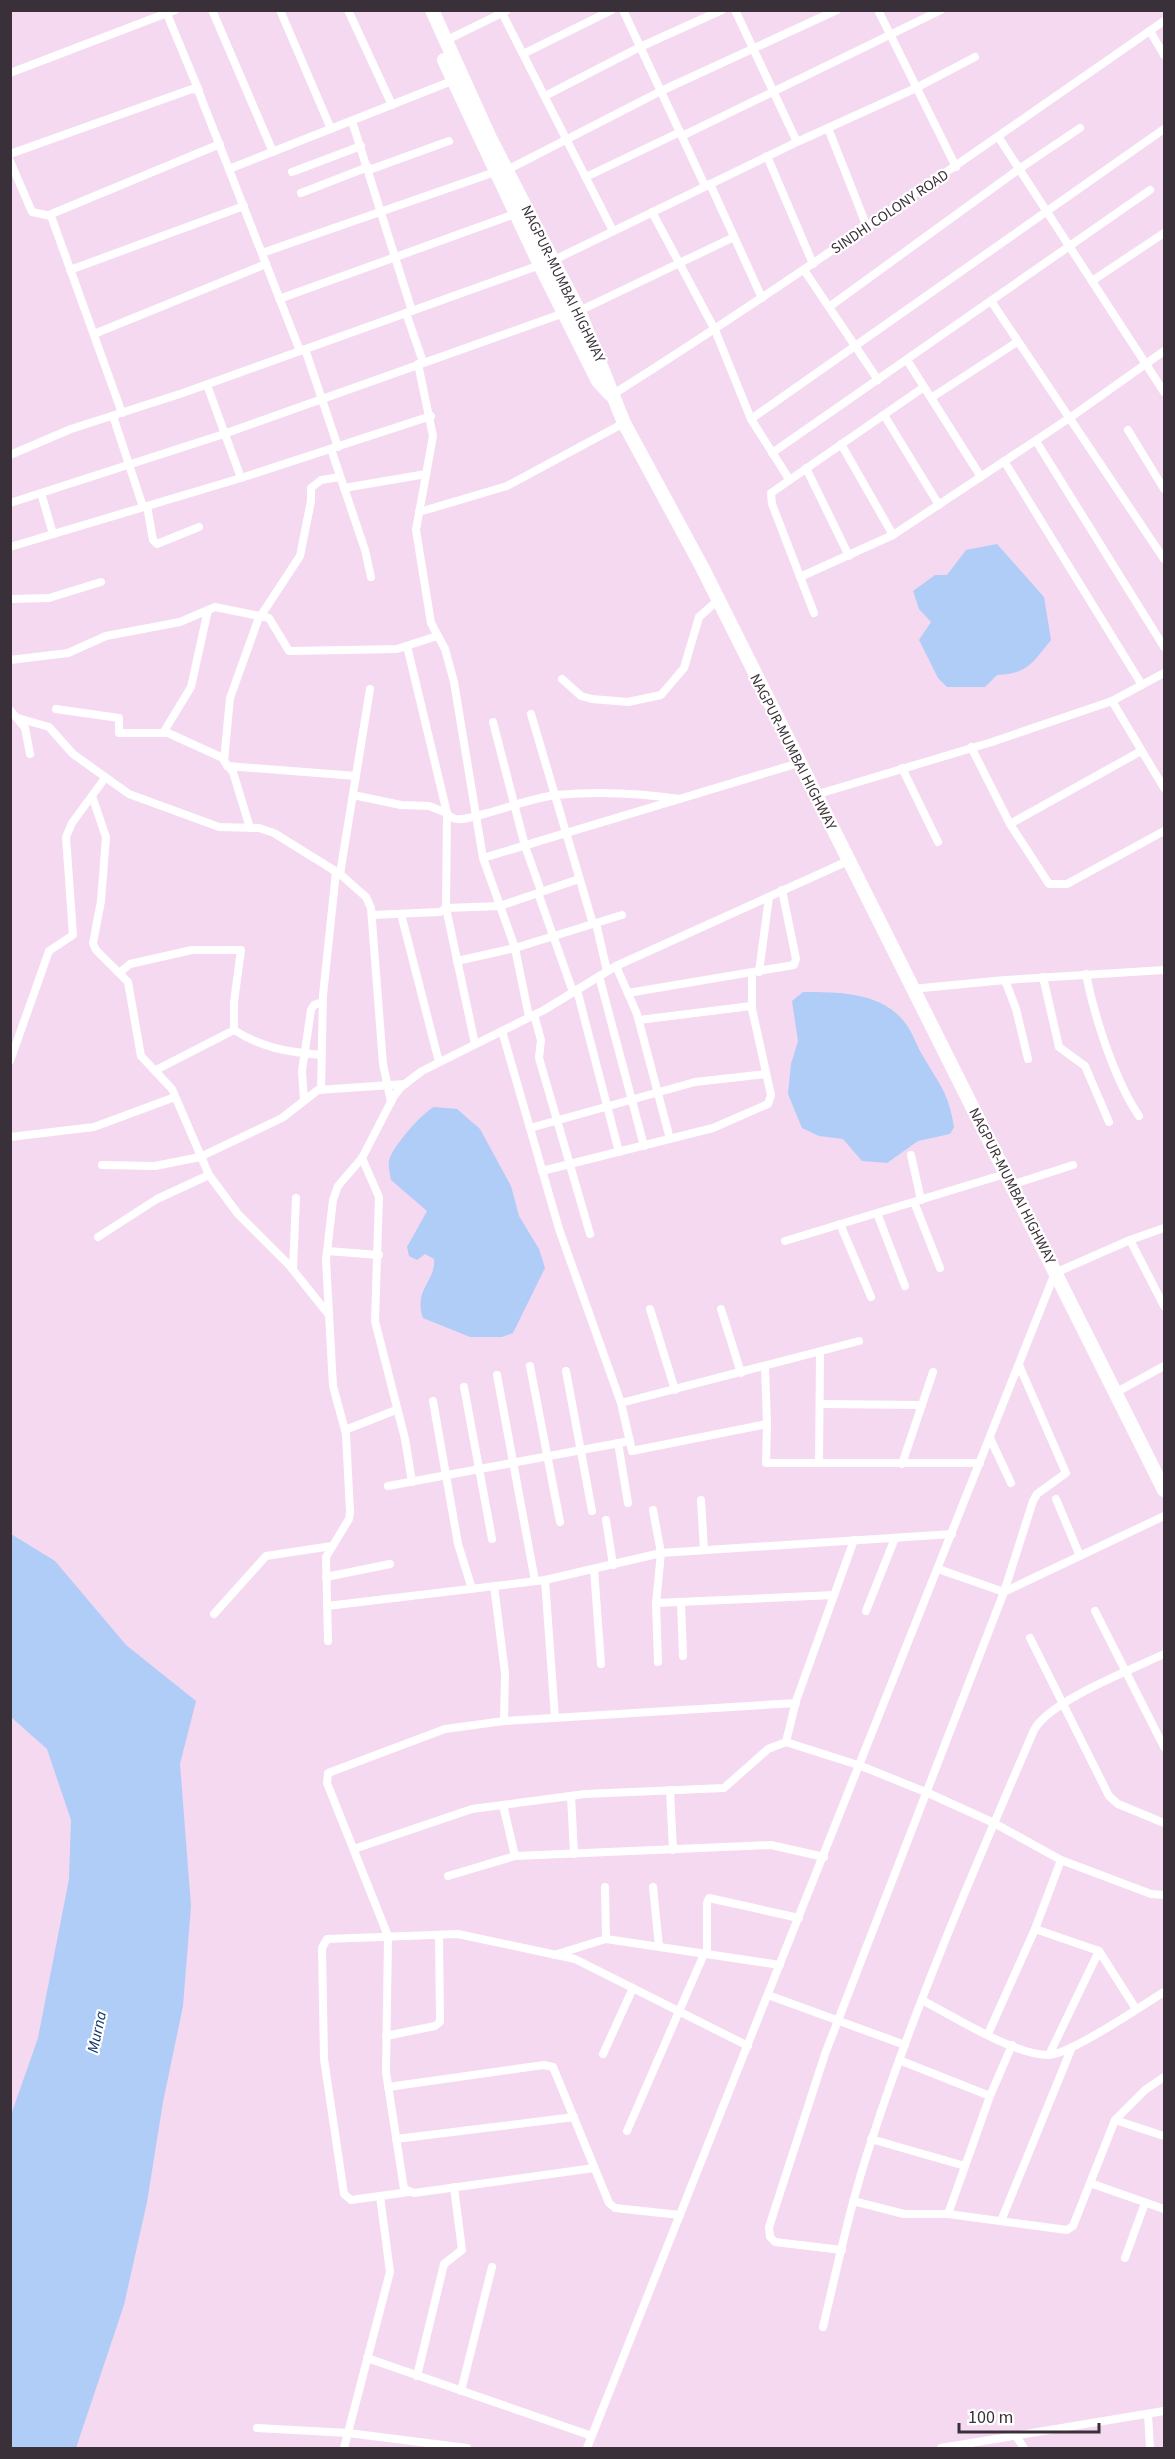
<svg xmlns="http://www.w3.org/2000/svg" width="1175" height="2459" font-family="'Source Sans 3',sans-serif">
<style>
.water{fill:#afcdf6}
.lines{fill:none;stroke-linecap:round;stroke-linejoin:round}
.street{stroke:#fff;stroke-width:8}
.highway{stroke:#fff;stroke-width:14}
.labels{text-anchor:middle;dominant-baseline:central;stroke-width:4.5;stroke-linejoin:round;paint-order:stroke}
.street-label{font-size:15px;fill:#3a3039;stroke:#fff}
.water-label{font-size:16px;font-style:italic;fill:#103768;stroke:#fff}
</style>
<rect width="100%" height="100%" fill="#f4d9f1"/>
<!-- water -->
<g class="water">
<path d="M997 544 1044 597 1051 640C1033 662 1028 674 997 675L985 687H947L938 678 919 640 931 622 919 609 913 591 935 575H947L966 550Z"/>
<path d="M803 992C840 992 886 992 908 1027 914 1036 917 1047 923 1056 940 1086 948 1091 954 1127L950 1134 918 1141 887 1163 862 1161 843 1139 819 1136 802 1128 788 1094 791 1064 798 1041 792 1001Z"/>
<path d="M434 1107 457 1109 480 1129 511 1186 519 1216 539 1249 545 1268 513 1333 502 1337H470L423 1318C413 1289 436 1282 434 1259L425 1254 417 1260 409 1256 407 1247 427 1211 391 1180C390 1174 388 1167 389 1161 391 1148 423 1112 434 1107Z"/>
<path d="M11 1534 55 1561 126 1645 196 1701 180 1764 191 1906 183 2006 163 2102 147 2202 124 2305 76 2448H11V2115L38 2038 69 1879 71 1820 47 1749 11 1717Z"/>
</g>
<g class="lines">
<!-- street -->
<g class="street">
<path d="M212 10 273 152"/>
<path d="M280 10 331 129"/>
<path d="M348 10 392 105"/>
<path d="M623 10 705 186"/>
<path d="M735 10 797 142"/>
<path d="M878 10 956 167"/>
<path d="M502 13 613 231"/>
<path d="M167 14 199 91"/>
<path d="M1150 31 1164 55"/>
<path d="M445 41 506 11"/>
<path d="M523 54 612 10"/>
<path d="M10 73 175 10"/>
<path d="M545 96 640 47 722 10"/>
<path d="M352 121 412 311"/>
<path d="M828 128 867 227"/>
<path d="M682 136 941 10"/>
<path d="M999 138 1164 392"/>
<path d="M10 154 192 89 198 90 300 351"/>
<path d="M767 156 813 264"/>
<path d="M10 161 32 212 51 216 122 413"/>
<path d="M229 169 457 79"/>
<path d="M369 170 449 141"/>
<path d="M292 172 361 146"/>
<path d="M503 172 661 91 837 10"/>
<path d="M586 177 680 132"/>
<path d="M710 184 762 298"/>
<path d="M301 193 368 167"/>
<path d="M652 212 715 330 751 419 789 479"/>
<path d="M49 215 220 144"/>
<path d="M262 253 495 172"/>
<path d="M70 270 244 206"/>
<path d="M804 270 878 380"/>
<path d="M1092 281 1164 233"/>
<path d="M279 299 515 214"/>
<path d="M991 301 1164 559"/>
<path d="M829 307 1019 169 1080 128"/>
<path d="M579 311 734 237"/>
<path d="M406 313 423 362"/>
<path d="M94 334 266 264"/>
<path d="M305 349 338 447"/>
<path d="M907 360 981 477"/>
<path d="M418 364 433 436 416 530 431 623 445 649 454 682 483 858 515 948 529 1017"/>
<path d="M207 385 241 478"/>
<path d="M612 395C800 276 981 148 1164 21"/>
<path d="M931 398 1017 342"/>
<path d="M884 415 939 505"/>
<path d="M113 416 143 507"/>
<path d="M751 419 1164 129"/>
<path d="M1128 430 1164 489"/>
<path d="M1036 441 1164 647"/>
<path d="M841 444 893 535"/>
<path d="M331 449 365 550 371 577"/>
<path d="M772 453 1150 190"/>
<path d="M10 455 71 429 183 393 554 260 797 142 916 88 975 57"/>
<path d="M1004 461 1142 685"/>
<path d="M806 468 849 556"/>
<path d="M344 488 426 474"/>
<path d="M41 493 53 534"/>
<path d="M10 503 224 434 564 313"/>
<path d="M147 506 153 540 157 544 199 527"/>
<path d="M419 512 507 486 624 423"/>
<path d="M10 547 241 478 431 416"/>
<path d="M800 577 893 535 1071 417 1164 351"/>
<path d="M10 599 49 598 101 582"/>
<path d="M814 613 772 504 771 493 924 387"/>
<path d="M407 646 447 813C455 824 468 818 480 815 505 809 531 798 556 795 598 791 639 793 680 799"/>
<path d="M10 660 68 653 106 636 180 622 215 607 269 618 289 651 397 649 437 636"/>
<path d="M562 679 581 696 592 699 628 702 661 695 684 668 699 617 717 601"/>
<path d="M1112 701 1164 788"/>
<path d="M56 709 119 718V733H168L223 758"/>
<path d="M10 710 25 728 30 754"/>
<path d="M531 714 593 924"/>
<path d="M18 718 49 727 73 754 129 794 219 827 259 828 274 833 340 874 366 897 371 908 383 1064 391 1102"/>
<path d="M493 722 525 846 541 891"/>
<path d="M163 733 191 687 208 610"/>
<path d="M971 747 1010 824 1049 884H1067L1164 831"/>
<path d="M227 766 356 776"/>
<path d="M902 768 938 842"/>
<path d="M353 795 401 805 429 806 447 813 446 908 440 912 372 915"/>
<path d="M815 795 992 742 1112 701 1164 673"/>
<path d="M92 796 106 837 101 901 93 943 96 950 128 982 141 1056 172 1089 209 1175 238 1214 289 1265 329 1315"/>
<path d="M1010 824 1141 751"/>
<path d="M250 828 233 772 224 761 230 698 258 620 300 556 311 501V488L321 480 340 477"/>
<path d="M483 858 799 763"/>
<path d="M340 874 370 689"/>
<path d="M538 893 573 992"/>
<path d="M401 914 439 1062"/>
<path d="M596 923 607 971"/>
<path d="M457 961 515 948 622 915"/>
<path d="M616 966 637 1014 670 1139"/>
<path d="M759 972 769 897"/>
<path d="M119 973 130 964 192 950H241L234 1002V1030L156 1070"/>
<path d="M1086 974C1094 1016 1115 1081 1139 1116"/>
<path d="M599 976 644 1146"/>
<path d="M1043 977 1059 1047 1085 1066 1109 1122"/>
<path d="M1005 980 1016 1009 1028 1059"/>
<path d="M912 989 1005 980 1164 970"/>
<path d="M577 990 619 1152"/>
<path d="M628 993 794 965 796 959 782 890"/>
<path d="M534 1015 541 1040 539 1058 590 1234"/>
<path d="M639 1020 751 1006"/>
<path d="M234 1030C262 1048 288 1052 321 1055"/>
<path d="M502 1031 559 1229 621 1403 632 1451 767 1424 766 1463H980"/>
<path d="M475 1044 446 908 500 906 579 879"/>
<path d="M10 1061 49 951 73 935 66 837 72 823 105 778"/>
<path d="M321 1090 323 995 336 872"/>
<path d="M304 1100 302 1071 311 1010 314 1005 322 1002"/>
<path d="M530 1128 695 1082 766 1074"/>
<path d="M10 1137 94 1127 175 1097"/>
<path d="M911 1155 921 1200"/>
<path d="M362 1158 379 1197 375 1321 405 1439 412 1482"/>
<path d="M102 1165 155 1166 200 1157 282 1118 318 1090 405 1084"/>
<path d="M542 1171 713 1128 768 1104 771 1095 752 1009V973"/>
<path d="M1011 1185 1073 1165"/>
<path d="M914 1202 940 1268"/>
<path d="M877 1213 905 1286"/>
<path d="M840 1224 871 1297"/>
<path d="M98 1237 157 1199 209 1175"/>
<path d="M1130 1240 1164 1306"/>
<path d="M785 1241 1005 1174"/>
<path d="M327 1251 379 1255"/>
<path d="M293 1269 296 1198"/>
<path d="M650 1309 675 1390"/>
<path d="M721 1309 741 1373"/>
<path d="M530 1366 560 1522"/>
<path d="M765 1367 767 1424"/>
<path d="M566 1371 592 1511"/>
<path d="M497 1375 535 1581"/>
<path d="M464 1387 492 1539"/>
<path d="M1115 1393 1164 1366"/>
<path d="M433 1401 458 1544 472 1589"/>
<path d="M621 1403 859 1341"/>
<path d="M820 1404 922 1405"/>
<path d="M345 1430 396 1410"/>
<path d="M990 1438 1011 1483"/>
<path d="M618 1443 628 1503"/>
<path d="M819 1463 820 1352"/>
<path d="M902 1464 933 1372"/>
<path d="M388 1486 630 1441"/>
<path d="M1056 1499 1080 1556"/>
<path d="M701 1500 704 1550"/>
<path d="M606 1520 613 1565"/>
<path d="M854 1540 796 1701 786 1742 861 1766 928 1793 994 1823 1061 1860 1151 1894 1164 1895"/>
<path d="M594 1569 601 1664"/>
<path d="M938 1569 1004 1592 1164 1516"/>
<path d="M326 1577 390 1564"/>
<path d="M545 1580 555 1718"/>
<path d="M494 1586 505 1673 504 1721"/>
<path d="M681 1602 683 1656"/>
<path d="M656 1603 834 1595"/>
<path d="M327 1606 545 1580 661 1553 653 1510"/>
<path d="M866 1611 895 1538"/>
<path d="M1095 1611 1164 1747"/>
<path d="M214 1614 266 1556 332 1546"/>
<path d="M1030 1638 1109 1796 1118 1804 1164 1823"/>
<path d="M328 1641 326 1557 349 1519 350 1512 346 1434 333 1386 326 1260 333 1200 338 1186 362 1158 394 1096 401 1087 422 1071 544 1010 616 966 848 861"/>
<path d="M658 1662 656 1603 661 1553 952 1534"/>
<path d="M670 1790 673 1850"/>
<path d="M571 1796 574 1854"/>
<path d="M503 1805 515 1856"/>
<path d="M354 1849 472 1809 585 1794 724 1788 768 1749 786 1742"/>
<path d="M448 1876 515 1856 771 1845 824 1857"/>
<path d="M605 1887 606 1939"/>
<path d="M653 1887 659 1947"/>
<path d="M1035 1929 1099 1951 1136 2009"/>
<path d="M707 1954V1903L709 1898 799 1918"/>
<path d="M554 1955 606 1939 780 1965"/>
<path d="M768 1995 905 2045"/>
<path d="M922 2000C952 2016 1015 2055 1048 2055 1070 2055 1141 2006 1164 1992"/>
<path d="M988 2034 1035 1929 1061 1860"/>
<path d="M386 2036 435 2026 440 2022 439 1935"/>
<path d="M603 2054 633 1988"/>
<path d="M1049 2055 1099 1951"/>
<path d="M899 2060 990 2096"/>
<path d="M388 2087 544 2065 553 2067 609 2203 615 2208 680 2215"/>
<path d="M1115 2120 1164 2136"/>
<path d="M627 2131 704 1954"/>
<path d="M396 2139 574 2117"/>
<path d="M871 2139 965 2166"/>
<path d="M594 2168 414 2193 404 2189 386 2072 388 1936 327 1783 328 1773 445 1729 504 1721 796 1703"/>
<path d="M1090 2183 1164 2209"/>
<path d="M409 2192 351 2200 344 2194 324 2059 322 1948 327 1939 458 1934 575 1959 748 2046"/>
<path d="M853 2201 904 2214H948L1067 2230 1073 2226 1115 2120 1145 2090 1164 2077"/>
<path d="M948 2214 990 2096 1012 2045"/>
<path d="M1001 2221 1072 2047"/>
<path d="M842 2250 775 2242 770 2237 769 2227 825 2054 1004 1592 1033 1501 1037 1494 1066 1473 1019 1365"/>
<path d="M1125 2258 1145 2203"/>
<path d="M823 2327C838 2264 851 2201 872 2139 917 2000 976 1865 1034 1730 1049 1701 1133 1669 1164 1654"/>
<path d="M367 2358 592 2436"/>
<path d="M417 2376 444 2264 462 2250 454 2187"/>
<path d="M461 2391 492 2267"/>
<path d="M1148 2414 1150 2448"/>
<path d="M257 2428 348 2433 467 2448"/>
<path d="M1016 2436 1024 2448"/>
<path d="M344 2448 390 2272 380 2196"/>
<path d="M587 2448 1055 1273 1130 1240 1164 1228"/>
<path d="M941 2448 1164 2411"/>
</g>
<!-- highway -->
<g class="highway">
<path d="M432 10 490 138 579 311 624 423 702 567 1164 1490"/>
<path d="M444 60 540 265 598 381 610 394"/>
</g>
</g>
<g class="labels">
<!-- street labels -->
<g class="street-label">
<text transform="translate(890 212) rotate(-34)">SINDHI COLONY ROAD</text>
<text transform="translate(563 284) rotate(64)">NAGPUR-MUMBAI HIGHWAY</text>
<text transform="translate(793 752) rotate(63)">NAGPUR-MUMBAI HIGHWAY</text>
<text transform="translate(1012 1186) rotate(63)">NAGPUR-MUMBAI HIGHWAY</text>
</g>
<!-- water labels -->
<g class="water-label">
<text transform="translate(97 2032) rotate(-78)">Murna</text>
</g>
</g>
<!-- border -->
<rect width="1175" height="2459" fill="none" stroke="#3a3039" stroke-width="24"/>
<!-- scale -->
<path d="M959 2423v9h140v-9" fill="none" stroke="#3a3039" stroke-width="3"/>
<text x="968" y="2423" font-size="18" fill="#3a3039" stroke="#ffffff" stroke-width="4.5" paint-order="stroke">100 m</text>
</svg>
